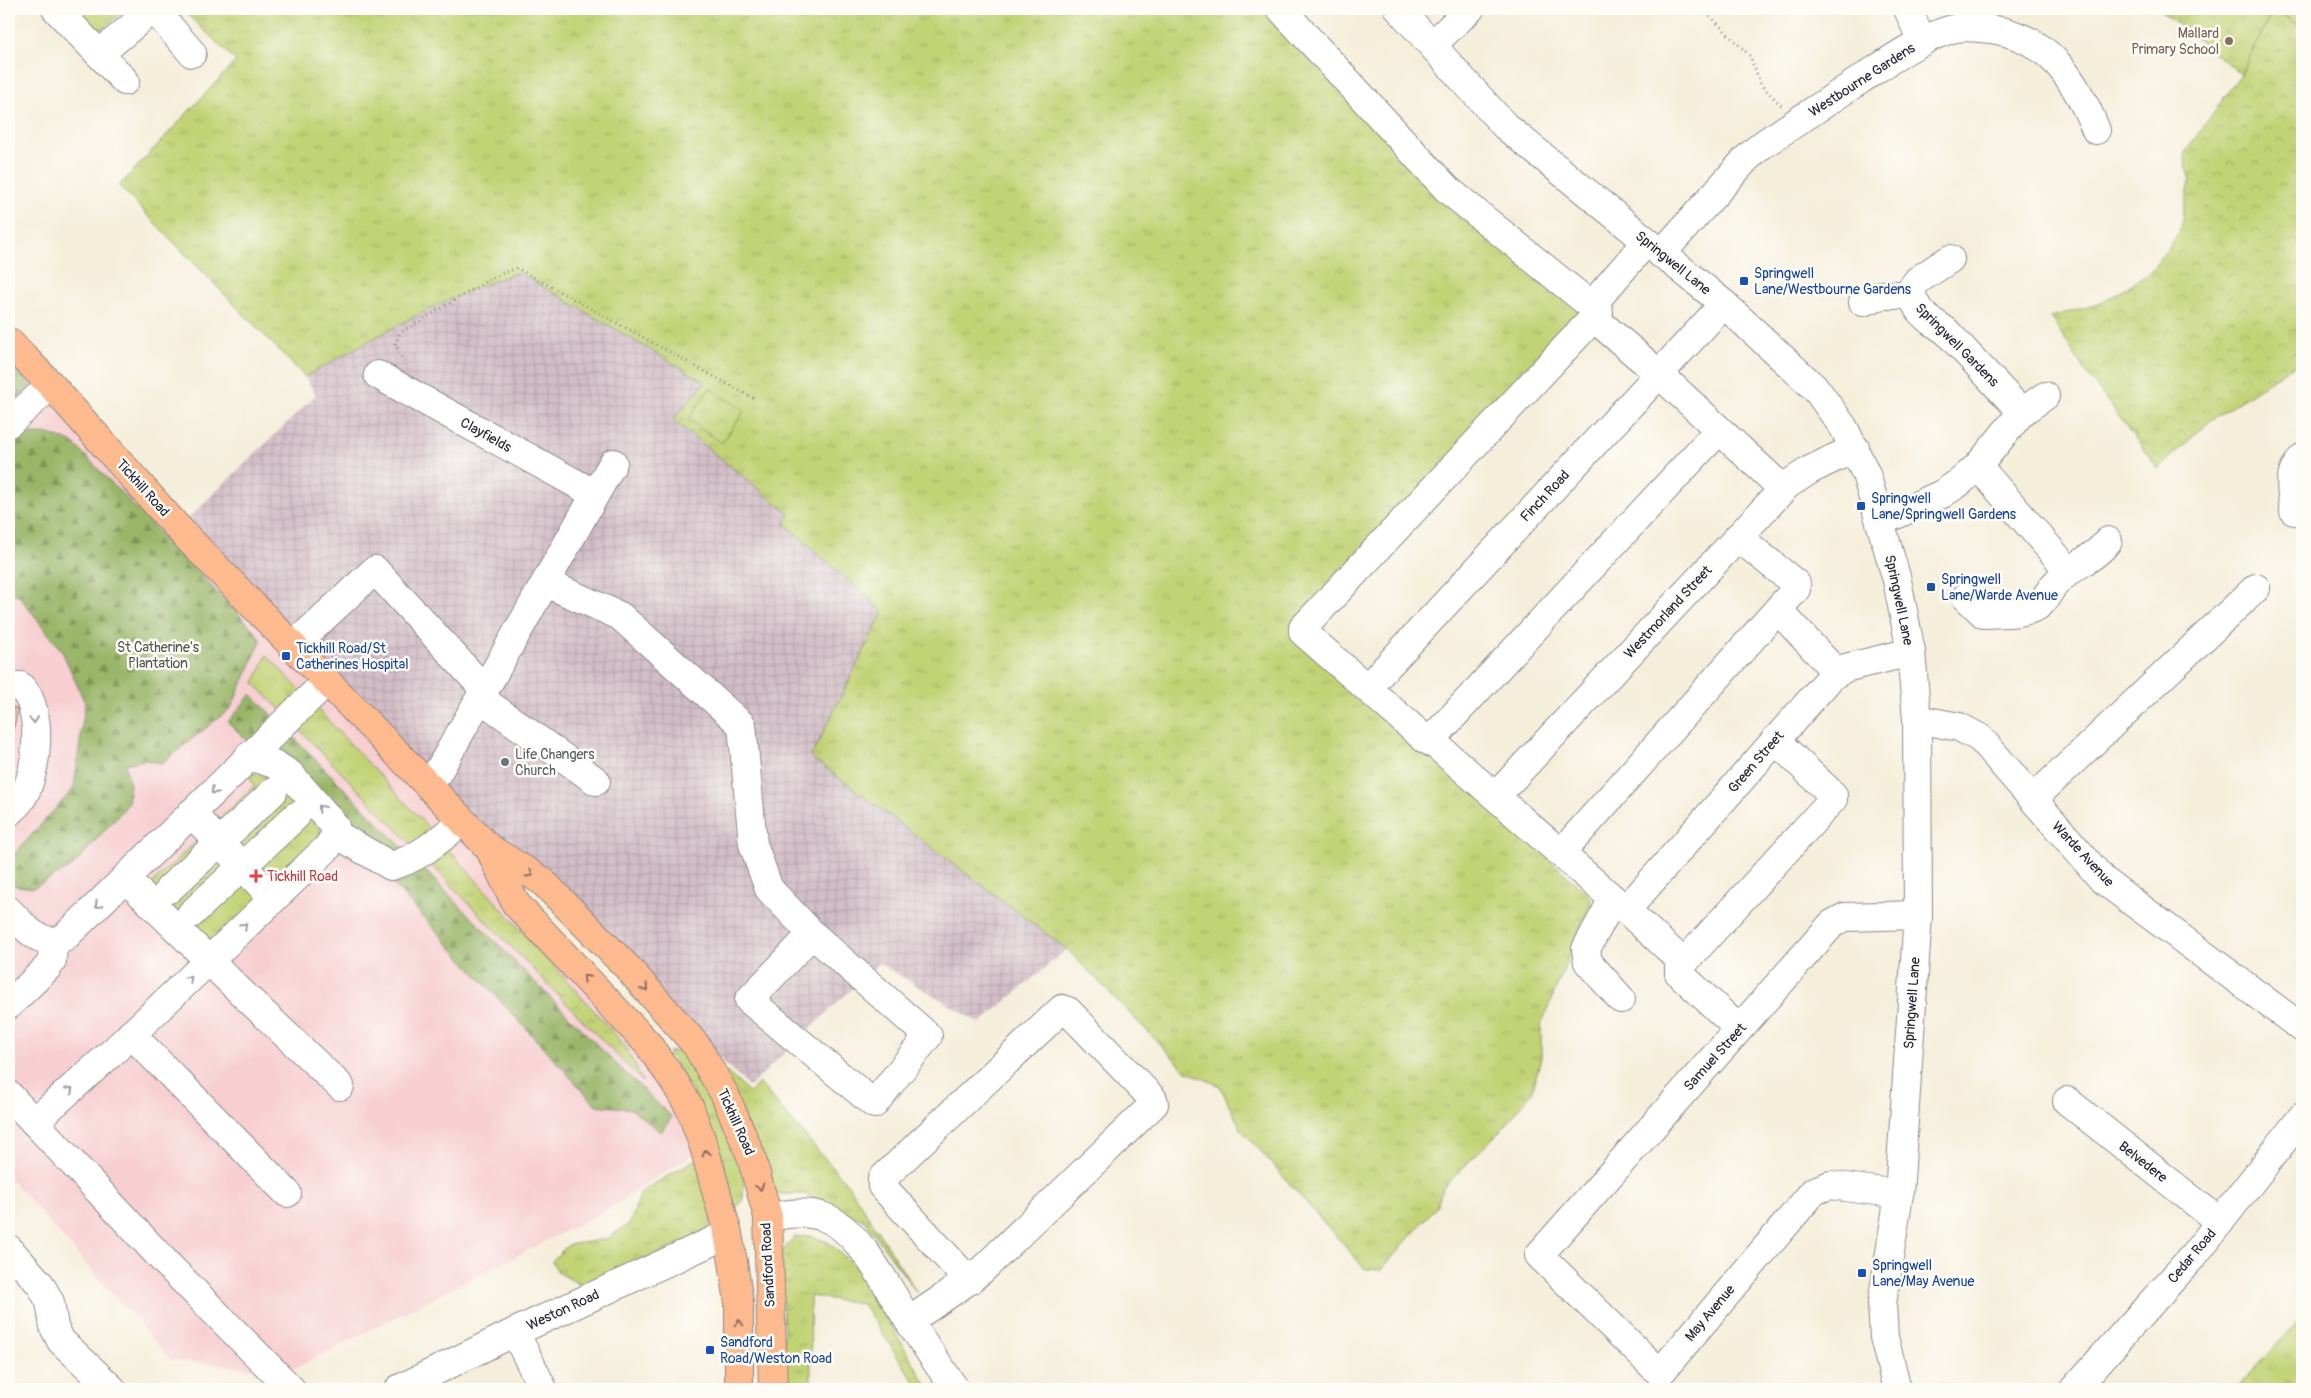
<svg xmlns="http://www.w3.org/2000/svg" width="2311" height="1398" font-family="Pangolin,sans-serif">
<style>
.built{fill:#f7cfd1}
.industrial{fill:url(#industrial-grid)}
.grass{fill:url(#grass-tufts);stroke:#727a58}
.forest{fill:url(#forest-firs);stroke:#5e6c51}
.park{fill:url(#park-crowns);stroke:#727a58}
.building{fill:#dfaf94}
.lines{fill:none;stroke-linecap:round;stroke-linejoin:round}
.minor-casing{stroke:#8c888a;stroke-width:30}
.major-casing{stroke:#8c888a;stroke-width:30}
.path{stroke:#8c888a;stroke-width:3;stroke-dasharray:1 4;stroke-linecap:butt}
.minor{stroke:#fff;stroke-width:28}
.major{stroke:#fcba8e;stroke-width:28}
.oneway{stroke:#9c9ca7}
.oneway2{stroke:#8f6e64}
.education-dot{fill:#8d6e63;stroke:#fdfcf7;stroke-width:2}
.transit-dot{fill:#1a4fb4;stroke:#fdfcf7;stroke-width:2}
.worship-dot{fill:#6b7280;stroke:#fdfcf7;stroke-width:2}
.health-dot{fill:#e0444e;stroke:#fdfcf7;stroke-width:2}
.labels{text-anchor:middle;dominant-baseline:central;stroke-width:5;stroke-linejoin:round;paint-order:stroke}
.education-label{font-size:14px;fill:#785e54;stroke:#fdfcf7;text-anchor:end}
.street-label{font-size:14px;fill:#22223b;stroke:#fdfcf7}
.transit-label{font-size:14px;fill:#164399;stroke:#fdfcf7;text-anchor:start}
.park-label{font-size:14px;fill:#52574d;stroke:#fdfcf7}
.worship-label{font-size:14px;fill:#5b616d;stroke:#fdfcf7;text-anchor:start}
.health-label{font-size:14px;fill:#be3a42;stroke:#fdfcf7;text-anchor:start}
</style>
<defs>
<pattern id="industrial-grid" width="8" height="8" patternUnits="userSpaceOnUse" patternTransform="scale(1.25)"><rect width="8" height="8" fill="#d2bdc6"/><path d="M0 4h8M4 0v8" fill="none" stroke="#b4a2ab"/></pattern>
<pattern id="grass-tufts" width="24" height="20" patternUnits="userSpaceOnUse" patternTransform="scale(1.25)"><rect width="24" height="20" fill="#c2d376"/><path d="M3 7l-1-3M5 7V3M7 7l1-3M15 17l-1-3M17 17v-4M19 17l1-3" fill="none" stroke="#a6b567"/></pattern>
<pattern id="forest-firs" width="22" height="20" patternUnits="userSpaceOnUse" patternTransform="scale(1.25)"><rect width="22" height="20" fill="#99b567"/><path d="M5 1l3.5 6h-7zM16 11l3.5 6h-7z" fill="#7c9356"/></pattern>
<pattern id="park-crowns" width="20" height="18" patternUnits="userSpaceOnUse" patternTransform="scale(1.25)"><rect width="20" height="18" fill="#c2d376"/><path d="M2 6a3 3 0 1 1 6 0M12 15a3 3 0 1 1 6 0" fill="none" stroke="#a6b567"/></pattern>
</defs>
<rect width="100%" height="100%" fill="#fdfcf7"/>
<filter id="ink" filterUnits="userSpaceOnUse"><feTurbulence type="fractalNoise" baseFrequency=".02" numOctaves="2"/><feDisplacementMap in="SourceGraphic" scale="10" xChannelSelector="R" yChannelSelector="G"/><feConvolveMatrix kernelMatrix="1 2 1 2 8 2 1 2 1" color-interpolation-filters="sRGB"/></filter>
<filter id="wash" filterUnits="userSpaceOnUse"><feTurbulence type="fractalNoise" baseFrequency=".0096" numOctaves="4" result="noise"/><feDisplacementMap in="SourceGraphic" scale="20" xChannelSelector="R" yChannelSelector="G"/><feGaussianBlur stdDeviation="1.12" result="paint"/><feColorMatrix in="noise" values="0 0 0 0 0 0 0 0 0 0 0 0 0 0 0 0 0 1.4 0 .05"/><feComposite in="paint" operator="in"/></filter>
<g filter="url(#wash)">
<rect width="100%" height="100%" fill="#f5eeda"/>
<!-- built -->
<path class="built" d="M9 342 489 848 516 904 647 1043 704 1147 605 1211 287 1372 171 1360 9 1177Z"/>
<!-- industrial -->
<path class="industrial" d="M518 272 705 382 673 420 791 515 786 524 883 612 811 757 1067 949 980 1023 879 963 749 1087 178 528 316 395 305 377 387 330 497 279Z"/>
<!-- grass -->
<g class="grass">
<path d="M76 9H127L102 29 94 28Z"/>
<path d="M182 9H1271L1589 314 1293 631 1590 896 1591 902 1541 1025V1057L1532 1092 1504 1127 1443 1188 1436 1207 1381 1270 1365 1269 1241 1129 1220 1086 1186 1071 1067 949 811 757 883 612 785 524 790 514 673 420 705 382 518 272C443 298 373 338 305 377L119 186 236 61Z"/>
<path d="M2159 9H2302V28L2274 9 2241 74Z"/>
<path d="M267 655 429 828 624 1044 643 1082 254 683Z"/>
<path d="M247 772 276 779 320 822V852L212 955 148 887 254 786Z"/>
<path d="M681 1051 689 1052 717 1104 744 1175 743 1201 735 1208 721 1153 697 1099 668 1052Z"/>
<path d="M722 1068 750 1093 759 1083 849 1186 917 1293 865 1221 805 1194H776Z"/>
<path d="M696 1159 713 1219 705 1233 582 1286 558 1272 552 1261 568 1245 607 1239 630 1223 641 1192Z"/>
<path d="M810 1236 828 1242 858 1269 929 1389H919L863 1304 810 1296 811 1389H786L781 1256 784 1249 794 1237Z"/>
<path d="M2302 1317V1389H2235L2302 1318Z"/>
</g>
<!-- forest -->
<g class="forest">
<path d="M9 361 31 386 9 407Z"/>
<path d="M25 434H49L72 442 254 630 261 641 231 708 162 763 145 760 125 764 130 785 128 804 73 866 33 888 9 885V860L74 788 85 703 62 651 18 595 9 592V445Z"/>
<path d="M251 694 611 1059 672 1117 661 1132 631 1109 596 1105 371 860 228 722Z"/>
</g>
<!-- park -->
<g class="park">
<path d="M2274 9 2302 28V360L2211 420 2158 469 2083 368 2051 317 2102 303 2150 273 2179 233 2190 182 2184 154 2241 74Z"/>
<path d="M710 388 744 411 722 443 688 420Z"/>
</g>
<g id="blocks">
<!-- building -->
<path class="building" d="M9 707 18 709 13 731 9 730Z"/>
</g>
</g>
<g filter="url(#ink)">
<use href="#blocks" fill-opacity="0" stroke="#8c888a" stroke-width="1"/>
<g class="lines">
<!-- minor casing -->
<g class="minor-casing">
<g id="minor">
<path d="M56 9 125 81"/>
<path d="M154 9 192 53"/>
<path d="M1281 9 1447 189 1599 312 1303 628V632L1425 739 1436 745 1626 910 1684 963"/>
<path d="M1399 9 1505 126 1724 304 1816 389 1844 428 1866 474 1897 580 1911 652 1917 719 1918 915 1899 1194 1882 1304 1884 1337 1897 1389"/>
<path d="M1908 9 1922 42"/>
<path d="M1432 45 1470 9"/>
<path d="M99 54 153 9"/>
<path d="M1661 254 1746 159 1762 145C1794 124 1827 102 1860 80 1888 62 1923 36 1956 28 1966 26 1980 28 1990 29 2049 37 2075 79 2096 130"/>
<path d="M1950 259 1918 280 1912 288 1911 295 1919 310 1927 318 1946 331 2022 412"/>
<path d="M1863 302 1881 295H1911"/>
<path d="M1592 305 1646 242"/>
<path d="M1594 318 1658 373 1783 489"/>
<path d="M378 375 595 494"/>
<path d="M9 423 51 385"/>
<path d="M1978 466 2069 571"/>
<path d="M2294 511C2291 489 2287 476 2302 458"/>
<path d="M1880 522 1942 494 1960 482 1978 466 2022 412 2045 396"/>
<path d="M546 583 620 616 742 725 753 844 769 889 812 934 928 1036 874 1104 749 1000 812 934"/>
<path d="M1966 597 1984 614C1999 613 2020 614 2034 608 2044 604 2048 592 2054 585 2070 566 2094 560 2108 541"/>
<path d="M1778 610 1837 673"/>
<path d="M293 646 375 570 485 690"/>
<path d="M9 687 20 686C45 707 38 777 20 801 17 805 12 809 9 812"/>
<path d="M1367 688 1724 304"/>
<path d="M480 698 596 781"/>
<path d="M1917 719 1959 727 1980 738 2103 880 2302 1028"/>
<path d="M1430 741 1719 430"/>
<path d="M430 786 613 463"/>
<path d="M1496 796 1787 485 1810 470 1855 448"/>
<path d="M2033 799 2256 588"/>
<path d="M191 813 273 898"/>
<path d="M336 834 391 866C420 858 439 840 462 821"/>
<path d="M1561 853 1796 589V584L1738 537"/>
<path d="M125 878 242 993 340 1086"/>
<path d="M169 889 273 792"/>
<path d="M1613 899 1586 949 1588 962 1621 999"/>
<path d="M1626 910 1832 676 1845 668 1911 652"/>
<path d="M9 911C24 926 41 949 64 938L327 681"/>
<path d="M191 914 296 816"/>
<path d="M9 1005 48 967 52 961 53 941"/>
<path d="M1739 1029 1679 973V968L1833 799V795L1775 740"/>
<path d="M131 1034 287 1193"/>
<path d="M9 1095 166 1263 291 1389"/>
<path d="M2067 1101 2220 1222"/>
<path d="M34 1122 117 1048 327 848C332 840 337 836 335 826L290 774 274 764 249 756"/>
<path d="M1899 1194 1830 1185 1814 1191 1660 1373 1539 1255 1832 924 1845 917 1918 915"/>
<path d="M768 1217C786 1214 803 1211 821 1216 860 1228 889 1291 910 1323 925 1345 940 1367 955 1389"/>
<path d="M9 1249 40 1284 50 1302 54 1327 61 1341 112 1389"/>
<path d="M909 1321 965 1283 982 1270 1154 1104 1153 1099 1068 1011 1062 1009 882 1179V1186L969 1281"/>
<path d="M515 1332 543 1389"/>
<path d="M399 1389 515 1332 728 1234"/>
<path d="M2074 1389 2194 1255 2302 1117"/>
</g>
</g>
<!-- major casing -->
<g class="major-casing">
<g id="major">
<path d="M9 342 51 385 178 528 489 848 542 881 628 968 696 1045 725 1095 751 1156 768 1217 773 1389"/>
<path d="M489 848 516 904 647 1043 674 1081 690 1108 704 1147 728 1234 733 1262 739 1303V1389"/>
</g>
</g>
<!-- path -->
<g class="path">
<path d="M1703 9 1750 56 1761 85 1782 106"/>
<path d="M404 362 395 344 401 332 496 276 517 268 755 399"/>
</g>
<!-- minor -->
<use href="#minor" class="minor"/>
<!-- major -->
<use href="#major" class="major"/>
</g>
<!-- one-way arrows -->
<defs><path id="oneway-chevron" d="M-2-3.5L2.5 0L-2 3.5" fill="none" stroke-width="1.6" stroke-linecap="round" stroke-linejoin="round" transform="scale(1.25)"/></defs>
<g class="oneway">
<use href="#oneway-chevron" transform="translate(34 720) rotate(84)"/>
<use href="#oneway-chevron" transform="translate(214 791) rotate(135)"/>
<use href="#oneway-chevron" transform="translate(321 808) rotate(-131)"/>
<use href="#oneway-chevron" transform="translate(98 905) rotate(135)"/>
<use href="#oneway-chevron" transform="translate(244 926) rotate(-44)"/>
<use href="#oneway-chevron" transform="translate(189 979) rotate(-44)"/>
<use href="#oneway-chevron" transform="translate(70 1090) rotate(-42)"/>
</g>
<g class="oneway2">
<use href="#oneway-chevron" transform="translate(530 874) rotate(32)"/>
<use href="#oneway-chevron" transform="translate(586 978) rotate(-133)"/>
<use href="#oneway-chevron" transform="translate(645 988) rotate(49)"/>
<use href="#oneway-chevron" transform="translate(706 1153) rotate(-106)"/>
<use href="#oneway-chevron" transform="translate(760 1187) rotate(74)"/>
<use href="#oneway-chevron" transform="translate(739 1323) rotate(-90)"/>
</g>
</g>
<!-- markers -->
<circle class="education-dot" cx="2229" cy="41" r="5"/>
<g class="transit-dot">
<rect x="1739" y="276" width="10" height="10" rx="2.5"/>
<rect x="1856" y="501" width="10" height="10" rx="2.5"/>
<rect x="1926" y="582" width="10" height="10" rx="2.5"/>
<rect x="281" y="651" width="10" height="10" rx="2.5"/>
<rect x="1857" y="1268" width="10" height="10" rx="2.5"/>
<rect x="705" y="1345" width="10" height="10" rx="2.5"/>
</g>
<circle class="worship-dot" cx="505" cy="762" r="5"/>
<path class="health-dot" d="M253.5 868.5h5v5h5v5h-5v5h-5v-5h-5v-5h5z"/>
<g class="labels">
<!-- education labels -->
<g class="education-label">
<text x="2219" y="33">Mallard<tspan x="2219" dy="16">Primary School</tspan></text>
</g>
<!-- street labels -->
<g class="street-label">
<text transform="translate(1862 80) rotate(-33)">Westbourne Gardens</text>
<text transform="translate(1673 263) rotate(39)">Springwell Lane</text>
<text transform="translate(1957 345) rotate(45)">Springwell Gardens</text>
<text transform="translate(486 435) rotate(29)">Clayfields</text>
<text transform="translate(143 488) rotate(48)">Tickhill Road</text>
<text transform="translate(1545 496) rotate(-47)">Finch Road</text>
<text transform="translate(1899 600) rotate(78)">Springwell Lane</text>
<text transform="translate(1668 612) rotate(-47)">Westmorland Street</text>
<text transform="translate(1756 762) rotate(-49)">Green Street</text>
<text transform="translate(2083 854) rotate(47)">Warde Avenue</text>
<text transform="translate(1912 1003) rotate(-86)">Springwell Lane</text>
<text transform="translate(1715 1057) rotate(-48)">Samuel Street</text>
<text transform="translate(736 1122) rotate(66)">Tickhill Road</text>
<text transform="translate(2143 1162) rotate(38)">Belvedere</text>
<text transform="translate(2192 1256) rotate(-50)">Cedar Road</text>
<text transform="translate(768 1265) rotate(-93)">Sandford Road</text>
<text transform="translate(563 1310) rotate(-25)">Weston Road</text>
<text transform="translate(1710 1313) rotate(-50)">May Avenue</text>
</g>
<!-- transit labels -->
<g class="transit-label">
<text x="1754" y="273">Springwell<tspan x="1754" dy="16">Lane/Westbourne Gardens</tspan></text>
<text x="1871" y="498">Springwell<tspan x="1871" dy="16">Lane/Springwell Gardens</tspan></text>
<text x="1941" y="579">Springwell<tspan x="1941" dy="16">Lane/Warde Avenue</tspan></text>
<text x="296" y="648">Tickhill Road/St<tspan x="296" dy="16">Catherines Hospital</tspan></text>
<text x="1872" y="1265">Springwell<tspan x="1872" dy="16">Lane/May Avenue</tspan></text>
<text x="720" y="1342">Sandford<tspan x="720" dy="16">Road/Weston Road</tspan></text>
</g>
<!-- park labels -->
<g class="park-label">
<text x="158" y="647">St Catherine's<tspan x="158" dy="16">Plantation</tspan></text>
</g>
<!-- worship labels -->
<g class="worship-label">
<text x="515" y="754">Life Changers<tspan x="515" dy="16">Church</tspan></text>
</g>
<!-- health labels -->
<g class="health-label">
<text x="267" y="876">Tickhill Road</text>
</g>
</g>
<!-- margin -->
<rect width="2311" height="1398" fill="none" stroke="#fdfcf7" stroke-width="30"/>
</svg>
